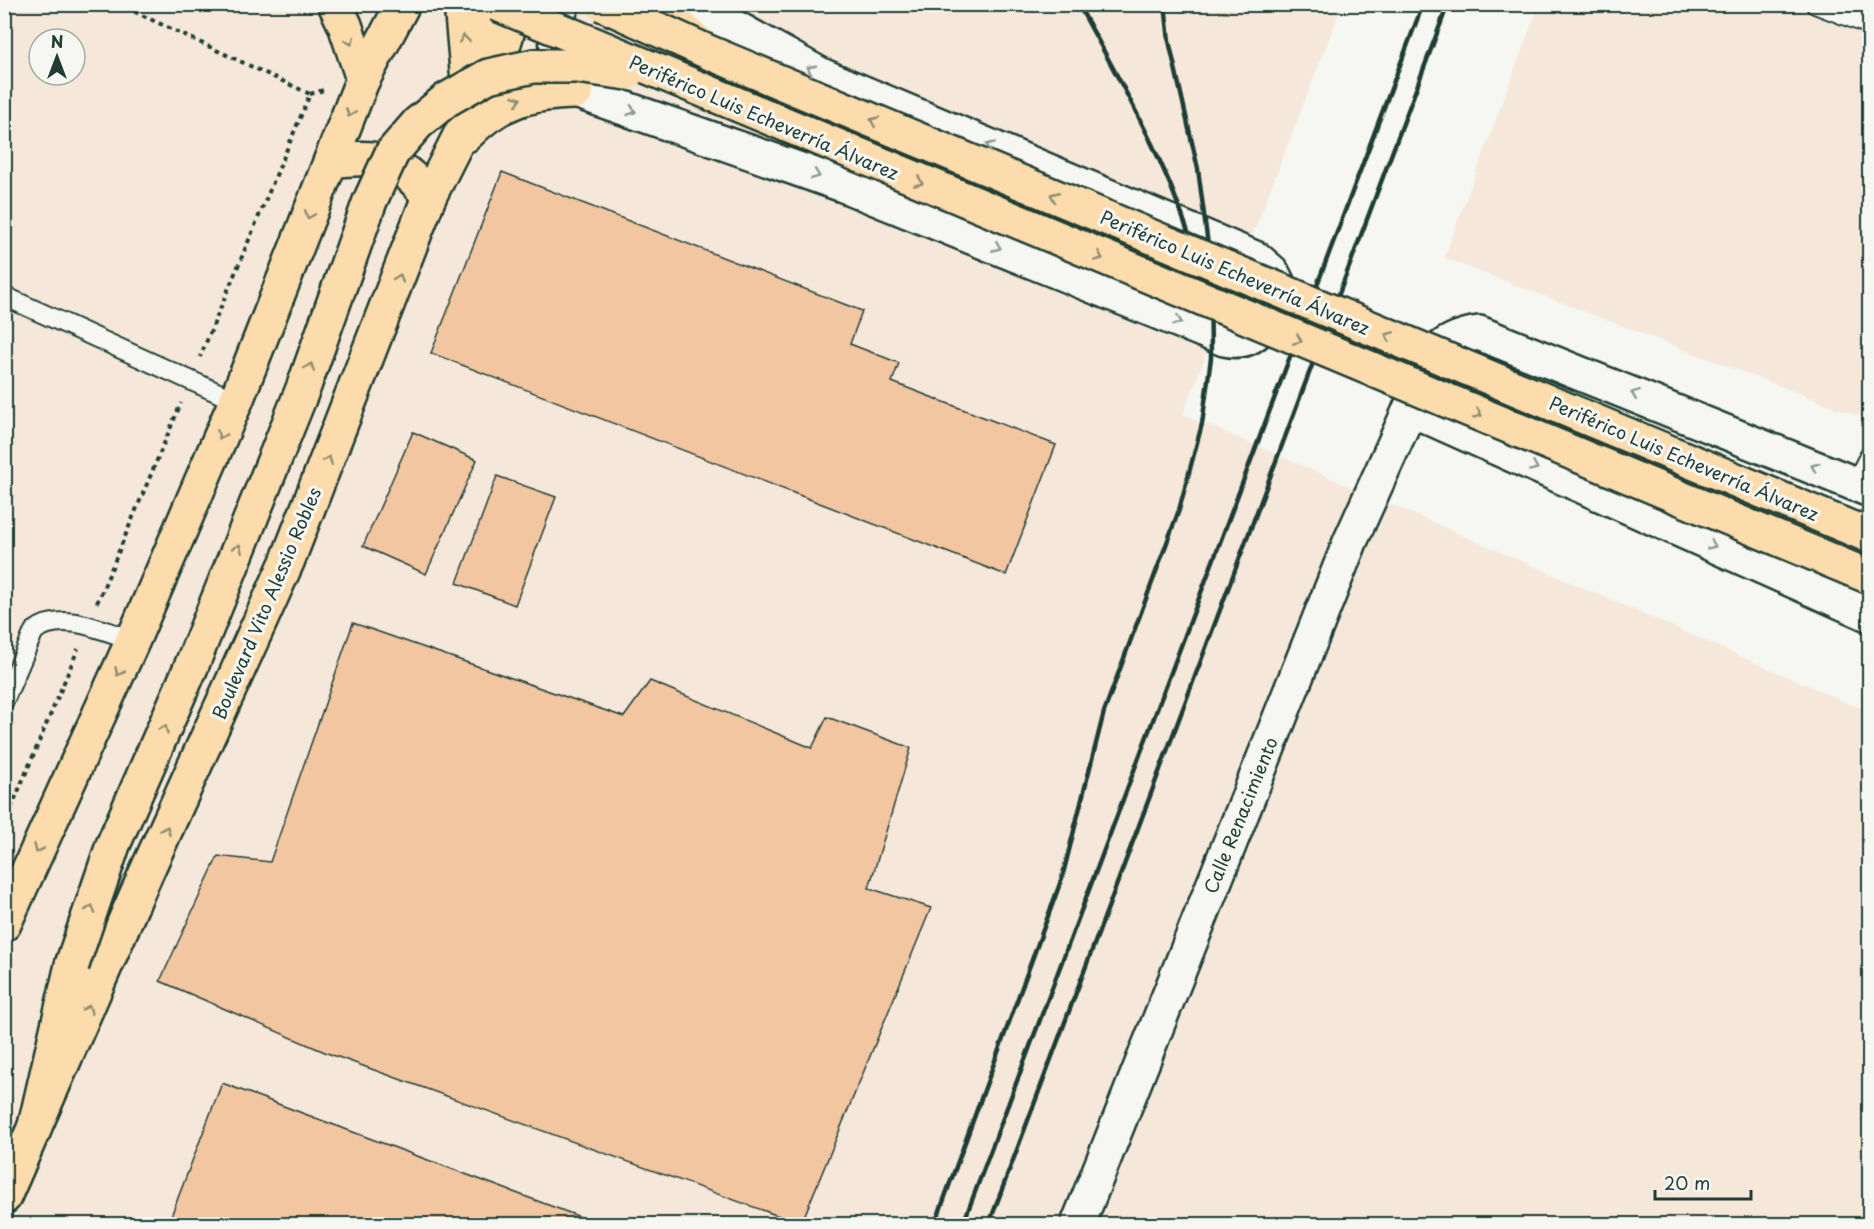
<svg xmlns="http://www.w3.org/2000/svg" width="1874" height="1229" font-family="'Playpen Sans',sans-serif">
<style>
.built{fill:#f5e8da;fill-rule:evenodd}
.building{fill:#f3c6a2;stroke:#1f3d34;stroke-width:1.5}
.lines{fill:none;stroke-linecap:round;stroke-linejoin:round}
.lane-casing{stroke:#1f3d34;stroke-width:22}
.street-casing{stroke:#1f3d34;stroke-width:38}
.primary-casing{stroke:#1f3d34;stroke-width:38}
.highway-casing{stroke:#1f3d34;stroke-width:38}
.path{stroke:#1f3d34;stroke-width:4;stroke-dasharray:4.5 4.5;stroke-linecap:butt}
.lane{stroke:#f6f6f2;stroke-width:18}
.street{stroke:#f6f6f2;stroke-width:33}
.primary{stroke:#fcdcac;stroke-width:33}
.highway{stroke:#fcdcac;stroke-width:33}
.rail{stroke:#1f3d34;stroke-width:4.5}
.highway-bridge-casing{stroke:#1f3d34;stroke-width:38;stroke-linecap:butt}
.highway-bridge{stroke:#fcdcac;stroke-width:33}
.oneway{stroke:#8e8c70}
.oneway2{stroke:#8a9a93}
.labels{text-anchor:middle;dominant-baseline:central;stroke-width:6;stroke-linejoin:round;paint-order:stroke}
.street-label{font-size:18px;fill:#1f3d34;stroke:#f6f6f2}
</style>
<rect width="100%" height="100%" fill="#f6f6f2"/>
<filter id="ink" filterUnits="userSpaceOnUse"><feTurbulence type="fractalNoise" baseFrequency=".0167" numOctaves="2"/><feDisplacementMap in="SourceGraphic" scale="12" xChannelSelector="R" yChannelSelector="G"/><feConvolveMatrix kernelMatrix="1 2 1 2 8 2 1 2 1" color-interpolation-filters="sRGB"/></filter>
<g filter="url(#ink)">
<!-- built -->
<g class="built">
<path d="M5 5H1342L1183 414 1869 712V1224H5ZM39 39H75V75H39Z"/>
<path d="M1539 5H1869V420L1444 258Z"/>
</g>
<!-- building -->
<g class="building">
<path d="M502 172 862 311 850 344 899 363 892 382 1056 445 1006 575 431 353Z"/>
<path d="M413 432 477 460 426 574 363 546Z"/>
<path d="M497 476 556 497 515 605 457 583Z"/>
<path d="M353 623 624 717 650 681 812 748 827 717 911 748 869 888 931 908 801 1224 327 1053 160 981 218 856 270 862Z"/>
<path d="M222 1083 599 1224H168Z"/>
</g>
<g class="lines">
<!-- lane casing -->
<g class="lane-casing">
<g id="lane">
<path d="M1815 4 1870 25"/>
<path d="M4 296 236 401"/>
<path d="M1855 484 1870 454"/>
<path d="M4 701 34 631C62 610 103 631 133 640"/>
</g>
</g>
<!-- street casing -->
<g class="street-casing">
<g id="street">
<path d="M562 4C551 37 556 62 575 90"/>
<path d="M550 82 843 185 1224 339C1259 347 1272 314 1279 286L1272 272 1257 259 821 75 693 4"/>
<path d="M1870 490 1479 333C1428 341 1428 367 1410 409L1870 615"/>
<path d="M1078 1224 1350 542 1410 409"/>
</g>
</g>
<!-- primary casing -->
<g class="primary-casing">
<g id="primary">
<path d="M478 4 500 56"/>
<path d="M466 135C500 100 529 93 576 92"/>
<path d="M331 161C377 155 400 158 429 197"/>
<path d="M4 924 133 640 236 401 362 81 403 4"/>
<path d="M4 1197 146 873 287 562 429 197 500 56 516 4"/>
</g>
</g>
<!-- highway casing -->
<g class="highway-casing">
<g id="highway">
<path d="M335 4 345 25 363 79"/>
<path d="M461 4 471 115"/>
<path d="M654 4 700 44"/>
<path d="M34 1130 72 965"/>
</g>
</g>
<!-- path -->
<g class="path">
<path d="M118 4 310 94 200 357"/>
<path d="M310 94 324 90"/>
<path d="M97 603 181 403"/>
<path d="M4 825 78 649"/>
</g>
<!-- lane -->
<use href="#lane" class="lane"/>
<!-- street -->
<use href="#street" class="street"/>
<!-- primary -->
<use href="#primary" class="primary"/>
<!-- highway -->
<use href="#highway" class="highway"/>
<!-- rail -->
<g class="rail">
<path d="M1078 4C1130 99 1183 190 1206 296"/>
<path d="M935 1224 1062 878 1104 712 1179 510 1202 424 1211 358 1210 260 1198 169 1169 41 1165 4"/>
<path d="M963 1224 1423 4"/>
<path d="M989 1224 1448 4"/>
</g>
<!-- highway-bridge casing -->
<g class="highway-bridge-casing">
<g id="highway-bridge">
<path d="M497 4 1870 577"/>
<path d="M602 4 708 52 1870 536"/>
<path d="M72 965 113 845 191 667 304 386 370 201 392 153 418 123 446 100 488 76 534 66H576L627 73"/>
</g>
</g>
<!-- highway-bridge -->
<use href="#highway-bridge" class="highway-bridge"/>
</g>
<!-- one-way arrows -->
<defs><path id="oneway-chevron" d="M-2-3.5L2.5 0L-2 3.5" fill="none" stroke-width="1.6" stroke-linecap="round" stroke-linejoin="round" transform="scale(1.5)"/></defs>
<g class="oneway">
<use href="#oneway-chevron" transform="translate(464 39) rotate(-96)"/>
<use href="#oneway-chevron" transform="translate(350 41) rotate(71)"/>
<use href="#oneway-chevron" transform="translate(517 100) rotate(-21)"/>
<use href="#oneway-chevron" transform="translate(350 113) rotate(112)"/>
<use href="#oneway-chevron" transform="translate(874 121) rotate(-157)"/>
<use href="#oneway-chevron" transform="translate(919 182) rotate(23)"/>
<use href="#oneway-chevron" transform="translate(1054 196) rotate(-157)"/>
<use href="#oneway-chevron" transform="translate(309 215) rotate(112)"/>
<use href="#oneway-chevron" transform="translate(1099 257) rotate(23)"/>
<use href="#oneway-chevron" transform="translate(399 278) rotate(-70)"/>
<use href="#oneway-chevron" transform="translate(1389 336) rotate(-157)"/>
<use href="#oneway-chevron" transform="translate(1298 340) rotate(23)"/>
<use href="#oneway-chevron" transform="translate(310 367) rotate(-70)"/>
<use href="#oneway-chevron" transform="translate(1478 414) rotate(23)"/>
<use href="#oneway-chevron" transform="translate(221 435) rotate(113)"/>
<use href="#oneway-chevron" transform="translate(328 460) rotate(-68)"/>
<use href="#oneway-chevron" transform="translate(238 548) rotate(-68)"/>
<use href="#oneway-chevron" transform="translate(119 672) rotate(114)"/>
<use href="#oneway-chevron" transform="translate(164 729) rotate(-66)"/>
<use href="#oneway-chevron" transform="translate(166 830) rotate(-66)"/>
<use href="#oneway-chevron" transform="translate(38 849) rotate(114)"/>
<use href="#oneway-chevron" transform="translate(91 909) rotate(-71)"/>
<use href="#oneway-chevron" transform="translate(88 1009) rotate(-66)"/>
</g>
<g class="oneway2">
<use href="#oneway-chevron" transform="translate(811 69) rotate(-152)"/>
<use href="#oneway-chevron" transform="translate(632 111) rotate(19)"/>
<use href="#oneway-chevron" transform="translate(990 146) rotate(-157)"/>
<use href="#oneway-chevron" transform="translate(816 175) rotate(20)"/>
<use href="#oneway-chevron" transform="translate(997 247) rotate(22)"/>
<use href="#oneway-chevron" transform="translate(1178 321) rotate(22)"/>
<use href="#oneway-chevron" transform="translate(1635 394) rotate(-159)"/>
<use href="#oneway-chevron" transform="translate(1534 467) rotate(24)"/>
<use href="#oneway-chevron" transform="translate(1815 467) rotate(-158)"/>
<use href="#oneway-chevron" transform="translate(1712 545) rotate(24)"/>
</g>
</g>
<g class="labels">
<!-- street labels -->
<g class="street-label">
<text transform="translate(764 117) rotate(23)">Periférico Luis Echeverría Álvarez</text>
<text transform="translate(1235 272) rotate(23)">Periférico Luis Echeverría Álvarez</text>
<text transform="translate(1684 458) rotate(23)">Periférico Luis Echeverría Álvarez</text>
<text transform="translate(266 603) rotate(-67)">Boulevard Vito Alessio Robles</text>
<text transform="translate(1240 815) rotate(-68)">Calle Renacimiento</text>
</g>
</g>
<!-- margin -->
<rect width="1874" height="1229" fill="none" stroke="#f6f6f2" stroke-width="24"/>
<rect x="12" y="12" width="1850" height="1205" fill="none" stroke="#1f3d34" stroke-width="2" filter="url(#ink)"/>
<!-- north arrow -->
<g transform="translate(57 57)"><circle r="28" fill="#f6f6f2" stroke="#a0aca6" stroke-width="1.5"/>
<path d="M0-4.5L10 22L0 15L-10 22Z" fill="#1f3d34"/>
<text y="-9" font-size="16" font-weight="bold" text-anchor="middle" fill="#1f3d34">N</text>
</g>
<!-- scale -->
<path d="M1655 1190v9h96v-9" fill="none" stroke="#1f3d34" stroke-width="3"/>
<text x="1664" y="1190" font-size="18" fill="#1f3d34" stroke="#f6f6f2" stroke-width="4.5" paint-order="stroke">20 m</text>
</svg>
